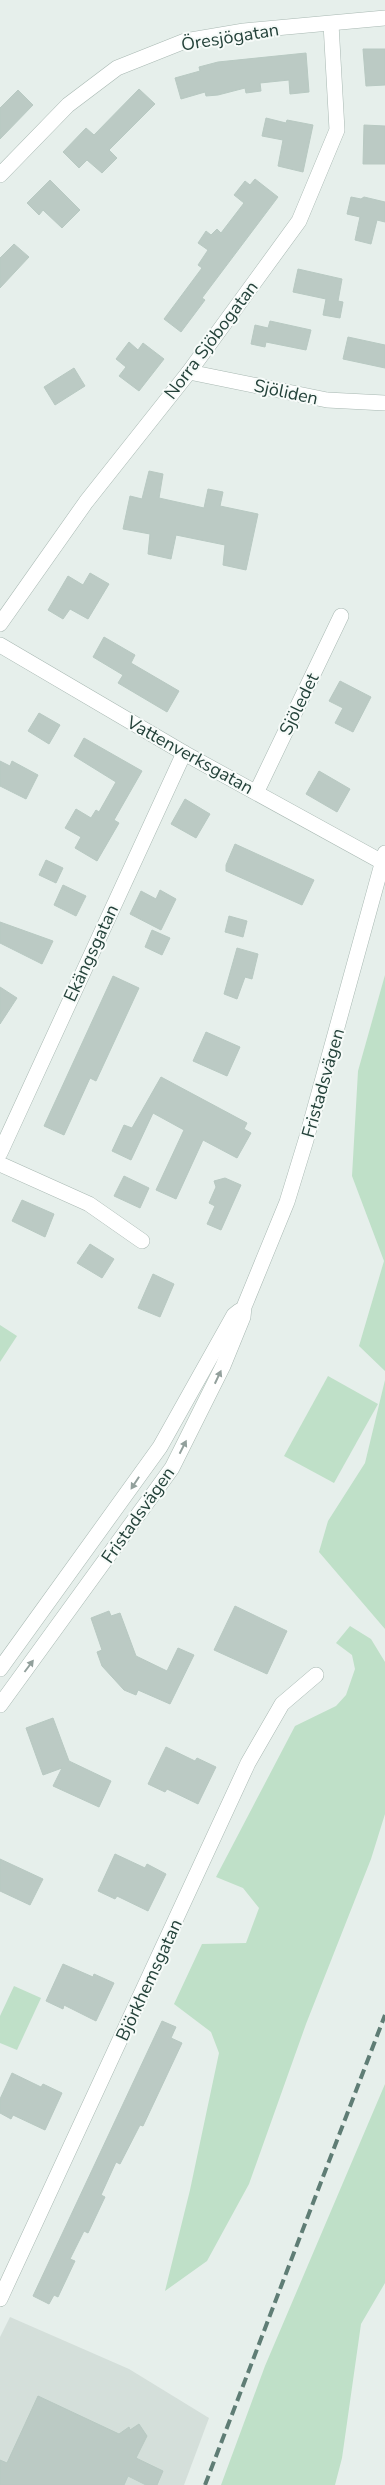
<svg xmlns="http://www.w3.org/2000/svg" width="385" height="2485" font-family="'Nunito Sans',sans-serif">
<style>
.built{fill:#d4dfda}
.green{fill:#bfe0c8}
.building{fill:#bbcac4;stroke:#b8c9c2}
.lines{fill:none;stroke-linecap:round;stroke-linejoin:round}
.minor-casing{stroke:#a8b8b2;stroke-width:16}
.minor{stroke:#fff;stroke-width:15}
.rail{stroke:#5f7d75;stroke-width:4;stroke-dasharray:10 5;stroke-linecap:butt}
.oneway{fill:#92a09c}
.labels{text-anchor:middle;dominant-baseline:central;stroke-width:4;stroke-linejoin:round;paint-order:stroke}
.street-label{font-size:18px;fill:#24423a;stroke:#f7fbf9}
</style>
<rect width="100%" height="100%" fill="#e6efeb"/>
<!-- built -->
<path class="built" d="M10 2317 129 2369 209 2418 184 2485H0V2337Z"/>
<!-- green -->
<g class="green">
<path d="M385 975V1371L359 1346 384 1261 352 1176 358 1071Z"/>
<path d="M0 1325 17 1336 0 1362Z"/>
<path d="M328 1376 378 1404 334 1483 284 1456Z"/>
<path d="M385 1380V1629L319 1552 328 1521 365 1463Z"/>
<path d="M350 1626 371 1639 385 1662V1814L371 1859 306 2024 249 2184 207 2261 165 2291 190 2190 219 2053 211 2032 174 2004 202 1944 246 1943 259 1908 243 1888 216 1877 295 1726 336 1706 346 1695 355 1669 352 1655 336 1643Z"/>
<path d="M14 1986 41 1998 17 2050 0 2043V2016Z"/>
<path d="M385 2084V2283L361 2324 342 2458 335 2485H221L265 2366Z"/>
</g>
<!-- building -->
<g class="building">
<path d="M363 49H385V85L366 86Z"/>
<path d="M306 53 309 92 290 94 289 80 260 83 261 91 246 93 245 88 218 95 206 96 205 92 181 99 175 78 200 71 199 67 218 62Z"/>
<path d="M139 89 155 104 109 150 117 158 102 173 87 160 79 168 63 152 86 128 94 135Z"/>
<path d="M18 90 33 105 0 139V108Z"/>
<path d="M266 118 286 123 287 120 313 125 303 172 278 166 283 140 262 136Z"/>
<path d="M364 125 385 126V164H363Z"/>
<path d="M255 179 278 197 202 298 205 300 181 332 164 319 202 268 198 265 208 250 198 243 206 231 211 235 217 229 221 233 244 203 234 195 245 181 250 185Z"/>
<path d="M50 180 80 210 62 228 43 210 39 215 27 203Z"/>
<path d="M351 197 361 199 364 197 385 202V222L377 220 371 244 355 240 360 217 347 214Z"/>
<path d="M14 244 29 257 0 288V258Z"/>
<path d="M298 269 342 279 338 301 343 302 340 318 323 315 326 299 293 292Z"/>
<path d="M270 321 311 330 306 350 266 342 265 347 251 344 255 325 268 328Z"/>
<path d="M348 337 385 345V368L343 359Z"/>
<path d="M129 342 138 350 143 343 164 359 139 391 119 376 126 367 116 359Z"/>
<path d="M74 368 85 386 55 405 44 387Z"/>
<path d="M149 471 163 474 159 498 204 508 208 489 223 492 220 506 258 514 246 570 223 565 225 545 176 535 171 559 148 554 150 534 123 529 130 496 142 499Z"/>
<path d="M90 573 109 584 88 619 70 609 63 619 48 610 68 576 83 585Z"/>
<path d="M104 637 135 655 131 663 179 691 167 712 118 683 123 675 93 657Z"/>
<path d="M340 681 371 697 353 732 335 723 343 708 329 701Z"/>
<path d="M39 713 60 725 49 744 28 731Z"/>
<path d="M84 738 142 771 114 820 119 823 97 861 75 848 81 837 65 828 76 809 91 818 96 810 99 812 116 782 74 756Z"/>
<path d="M0 761 10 766 12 761 38 775 26 799 0 786Z"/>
<path d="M319 771 350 789 337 812 306 794Z"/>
<path d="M185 799 210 814 196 838 171 824Z"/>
<path d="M235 844 314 880 302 905 226 871V865Z"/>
<path d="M46 860 63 868 56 883 39 875Z"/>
<path d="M63 885 86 896 76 916 54 905Z"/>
<path d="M160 890 176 899 161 930 130 914 141 891 156 899Z"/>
<path d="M229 916 247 921 243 937 225 932Z"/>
<path d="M0 922 53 941 42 964 0 943Z"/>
<path d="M152 930 170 938 162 955 145 947Z"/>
<path d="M237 948 258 954 252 979 245 977 237 999 224 994Z"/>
<path d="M113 976 139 988 96 1081 90 1078 64 1135 44 1126Z"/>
<path d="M0 987 17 998 0 1024Z"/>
<path d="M206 1032 240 1047 227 1076 193 1061Z"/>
<path d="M161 1077 247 1123 244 1129 251 1133 237 1158 203 1140 176 1199 156 1190 184 1130 153 1113 131 1160 112 1151 124 1125 132 1128Z"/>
<path d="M124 1176 149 1188 140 1208 114 1196Z"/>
<path d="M225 1178 241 1185 221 1230 207 1224 215 1206 209 1203 216 1187 214 1181Z"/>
<path d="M22 1200 54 1214 45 1237 12 1221Z"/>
<path d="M90 1244 114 1259 102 1278 77 1263Z"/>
<path d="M153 1274 174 1284 160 1317 138 1308Z"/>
<path d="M235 1606 287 1631 267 1674 214 1650Z"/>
<path d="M109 1611 111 1616 120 1613 136 1656 167 1671 178 1648 194 1655 170 1704 138 1690 136 1695 124 1690 102 1666 97 1652 102 1650 91 1618Z"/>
<path d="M53 1718 69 1761 111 1781 99 1807 53 1786 62 1768 43 1775 26 1728Z"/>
<path d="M166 1747 195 1761 197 1758 216 1767 198 1804 167 1789 165 1792 148 1784Z"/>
<path d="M115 1854 145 1868 147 1864 166 1874 148 1911 117 1896 115 1899 98 1891Z"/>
<path d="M0 1859 43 1879 30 1905 0 1891Z"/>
<path d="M63 1964 93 1977 94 1974 114 1983 96 2021 64 2005 63 2009 46 2001Z"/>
<path d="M162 2021 176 2027 171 2038 182 2043 143 2126 140 2125 120 2164 116 2162 101 2195 105 2197 88 2233 84 2231 70 2259 75 2261 58 2297 54 2295 49 2304 33 2296Z"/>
<path d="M12 2073 41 2087 43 2084 62 2093 45 2130 13 2115 11 2119 0 2113V2099Z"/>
<path d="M38 2396 119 2434 129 2427 130 2430 139 2424 147 2436 136 2458 163 2471 157 2485H146L128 2476 124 2485H0V2460L7 2463Z"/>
</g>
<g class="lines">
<!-- minor casing -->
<g class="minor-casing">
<g id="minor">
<path d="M0 175 68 105 117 68 185 41 244 31 385 18"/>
<path d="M189 372 327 400 385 403"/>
<path d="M0 624 86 502 189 372 299 221 337 130 331 24"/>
<path d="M0 645 184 753 382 862"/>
<path d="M257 791 341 616"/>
<path d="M0 1153 184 753"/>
<path d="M0 1164 89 1204 142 1241"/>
<path d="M0 1669 160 1447 234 1315 239 1311"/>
<path d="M0 1705 172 1468 223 1366 243 1317 244 1307 287 1202 306 1140 385 853"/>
<path d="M0 2299 248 1763 282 1704 316 1675"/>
</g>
</g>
<!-- minor -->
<use href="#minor" class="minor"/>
<!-- rail -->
<path class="rail" d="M205 2485 385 2015"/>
</g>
<!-- one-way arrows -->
<defs><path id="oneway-solid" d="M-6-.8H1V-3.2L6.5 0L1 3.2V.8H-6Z" transform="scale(1.25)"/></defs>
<g class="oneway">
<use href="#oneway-solid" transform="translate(218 1377) rotate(-65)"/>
<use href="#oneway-solid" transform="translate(183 1447) rotate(-63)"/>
<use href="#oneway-solid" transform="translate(135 1483) rotate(123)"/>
<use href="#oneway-solid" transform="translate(29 1666) rotate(-53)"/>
</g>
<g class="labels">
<!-- street labels -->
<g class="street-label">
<text transform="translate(230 37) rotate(-9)">Öresjögatan</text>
<text transform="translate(211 340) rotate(-53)">Norra Sjöbogatan</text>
<text transform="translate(286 392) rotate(12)">Sjöliden</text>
<text transform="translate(299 704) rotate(-64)">Sjöledet</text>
<text transform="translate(190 755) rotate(29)">Vattenverksgatan</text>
<text transform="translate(91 953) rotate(-65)">Ekängsgatan</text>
<text transform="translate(323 1083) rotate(-74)">Fristadsvägen</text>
<text transform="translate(138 1515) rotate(-55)">Fristadsvägen</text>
<text transform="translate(149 1980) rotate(-65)">Björkhemsgatan</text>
</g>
</g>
</svg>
